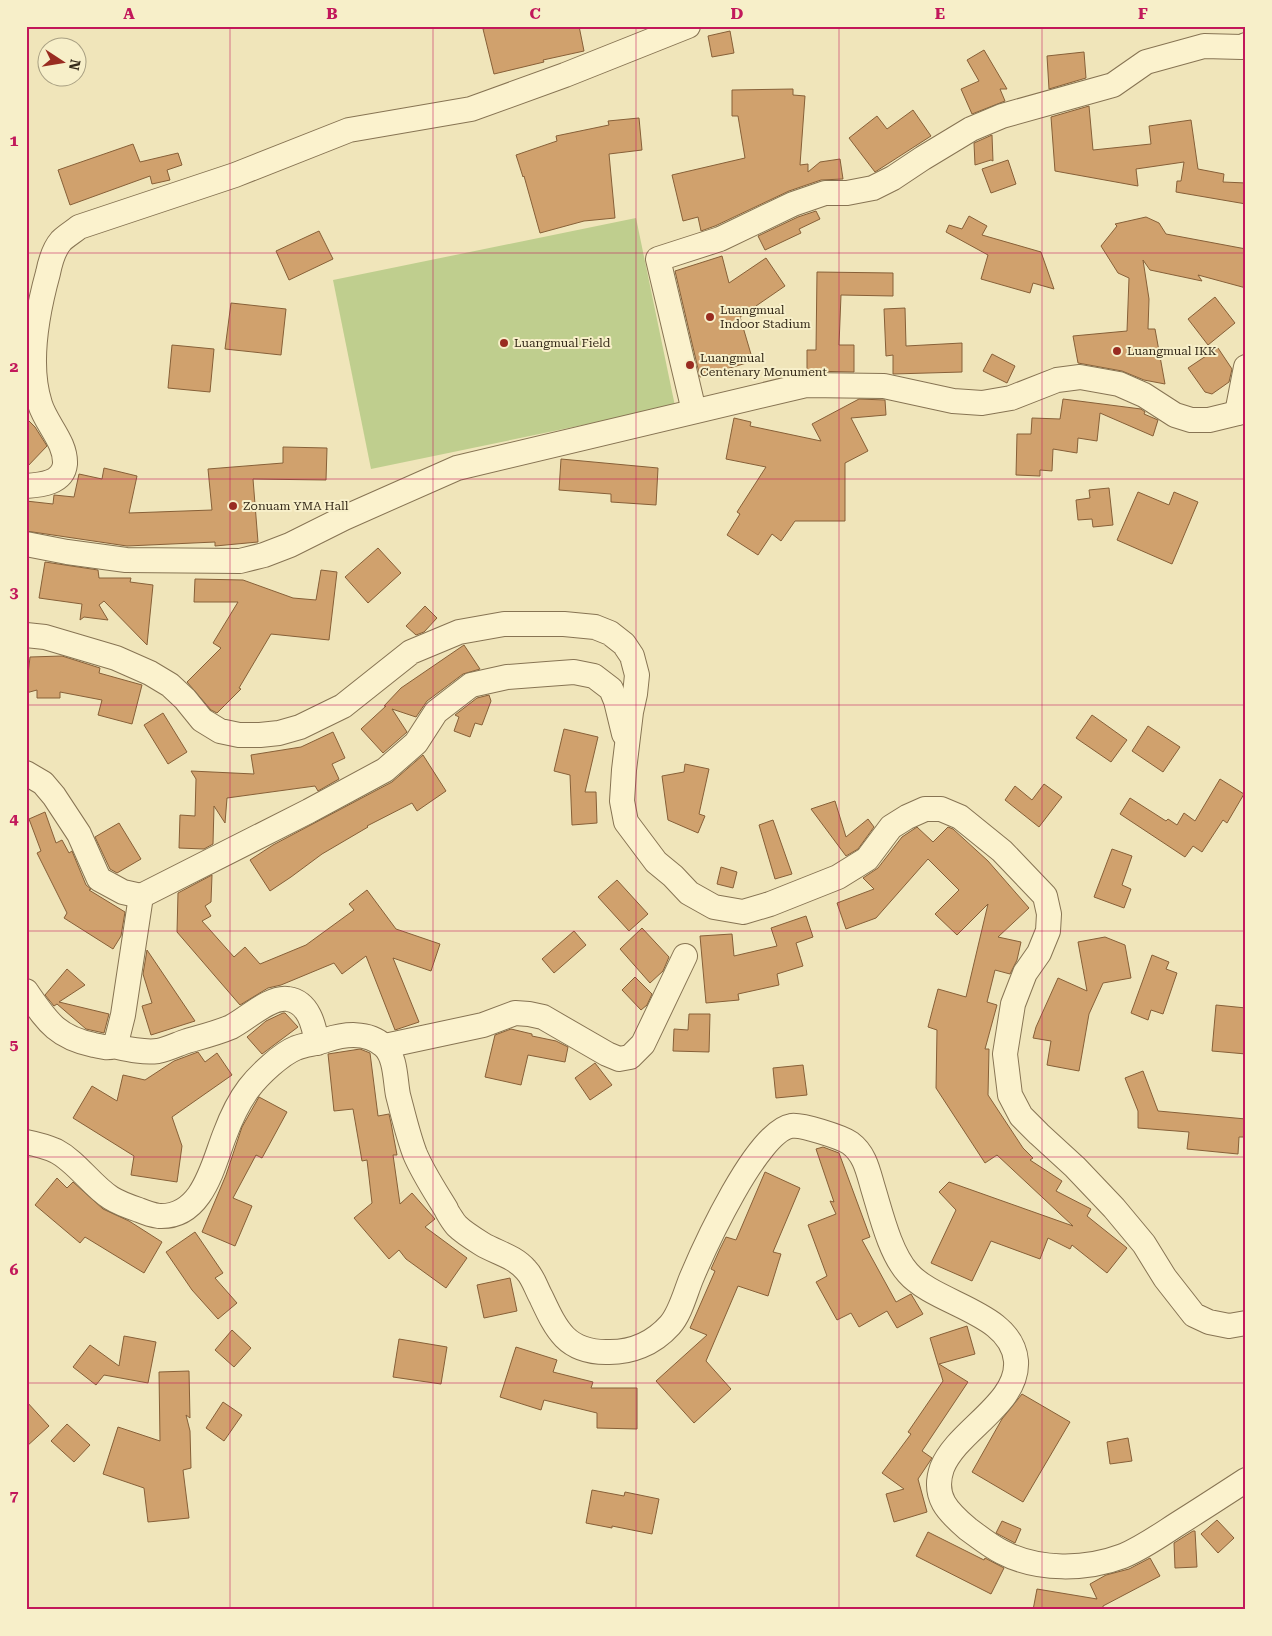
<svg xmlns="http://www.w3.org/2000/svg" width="1272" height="1636" font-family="'Roboto Serif',serif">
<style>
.green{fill:#bfce8e}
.building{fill:#d0a16d;stroke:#876038}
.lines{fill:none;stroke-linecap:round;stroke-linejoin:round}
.minor-casing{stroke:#877453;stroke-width:26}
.minor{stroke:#fbf2cd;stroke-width:24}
.grid{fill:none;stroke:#c2185b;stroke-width:1;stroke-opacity:0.55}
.poi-dot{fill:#992c21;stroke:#f7efc9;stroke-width:2}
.labels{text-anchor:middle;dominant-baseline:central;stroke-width:4;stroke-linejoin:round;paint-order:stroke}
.poi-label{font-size:12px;fill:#352a19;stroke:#f7efc9;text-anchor:start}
.neatline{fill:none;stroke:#c2185b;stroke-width:2}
.grid-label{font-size:16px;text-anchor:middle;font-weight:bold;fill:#c2185b}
</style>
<rect width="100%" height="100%" fill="#f0e5ba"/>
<!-- green -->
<path class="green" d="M636 218 675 406 371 469 333 280Z"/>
<!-- building -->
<g class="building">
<path d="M496 26H579L584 51 543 60 544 62 494 74 483 29Z"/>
<path d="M730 31 734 53 712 57 708 36Z"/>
<path d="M984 50 1007 89H1000L1005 101 972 114 961 89 979 81 967 60Z"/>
<path d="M1084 52 1086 78 1049 89 1047 56Z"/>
<path d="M793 89V95L805 96 800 165 808 164V172L820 162 840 159 843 179 821 180 789 191 715 226 701 231 698 217 683 221 672 175 745 158 738 116H732V90Z"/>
<path d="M1089 106 1093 150 1151 144 1149 126 1191 120 1198 169 1224 174 1223 182 1246 183V204L1176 192 1177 181H1181L1184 162 1136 169 1138 186 1055 171 1051 117Z"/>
<path d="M913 110 931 136 875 172 849 138 877 116 887 129Z"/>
<path d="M639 118 642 150 609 154 615 218 584 221 540 233 524 176 523 177 516 155 557 141 556 136 609 125 608 121Z"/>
<path d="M992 135 993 161 991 160 975 165 974 143Z"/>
<path d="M133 144 140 162 178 153 182 165 167 170 170 180 152 184 150 176 70 205 58 170Z"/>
<path d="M1008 160 1016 184 991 193 982 169Z"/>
<path d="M816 211 820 219 799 229 801 233 765 250 758 236 798 217Z"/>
<path d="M969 216 987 226 982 235 1041 252 1054 289 1033 283 1030 293 981 279 988 255 946 232 949 225 962 229Z"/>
<path d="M1146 217 1159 223 1166 234 1246 249V288L1198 275 1202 281 1150 270 1143 260 1149 299 1148 329H1155L1165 384 1144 380 1122 371 1078 363 1073 336 1127 331 1129 278 1118 273 1101 246 1117 226 1115 224Z"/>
<path d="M319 231 333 259 289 280 276 251Z"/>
<path d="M722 256 729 283 766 258 785 286 740 317 753 361 700 377 675 271Z"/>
<path d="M817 272 893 273V296L841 295 839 345H854V372L807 371V350H816Z"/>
<path d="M1215 297 1235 323 1208 345 1188 319Z"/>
<path d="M231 303 286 309 281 355 225 349Z"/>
<path d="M905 308 906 346 962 343V372L893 374V355L886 356 884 309Z"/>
<path d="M172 345 214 349 210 392 168 388Z"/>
<path d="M1218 348 1232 369 1229 382 1212 394 1205 392 1188 368Z"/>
<path d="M992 354 1015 366 1007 383 983 371Z"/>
<path d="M859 399 885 400 886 415 851 418 868 451 845 463V521H795L781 541 772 534 758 555 727 535 740 514 737 512 766 467 726 459 734 418 751 422 750 426 821 441 812 424Z"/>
<path d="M1063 399 1141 409 1145 412 1144 414 1158 420 1153 436 1100 413 1097 441 1078 438 1077 453 1053 449 1052 471 1040 470V476L1016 475 1017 434H1031L1032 418 1060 419Z"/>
<path d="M26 418 35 427 47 446 26 468Z"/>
<path d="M283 447 327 448 326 480 253 479 258 542 215 546V542L127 546 26 531V501L53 504 54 495 74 497 79 474 102 479 104 468 137 476 129 513 212 510 208 469 283 463Z"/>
<path d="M561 459 658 468 656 505 611 502V494L559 490Z"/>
<path d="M1109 488 1113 525 1093 527 1092 519 1078 520 1076 500 1090 498 1089 490Z"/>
<path d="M1138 492 1169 505 1174 492 1198 502 1172 564 1117 540Z"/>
<path d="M378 548 401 573 368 603 345 577Z"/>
<path d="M45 562 98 570 99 578H131L130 582 153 585 147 645 104 601 99 605 108 620 84 617 80 620 82 604 39 598Z"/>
<path d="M321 570 337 572 329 640 271 634 239 688 241 689 217 713 211 710 187 682 221 648 213 643 238 602H194L195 579 243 580 293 598 316 600Z"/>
<path d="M425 606 437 618 424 632 416 635 406 626Z"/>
<path d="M464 645 480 669 463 674 427 701 416 717 392 709 407 732 383 753 361 729 386 706H384L401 688Z"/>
<path d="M62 656 100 668 99 673 142 685 132 724 98 715 102 700 60 692V698H37V690L26 693 30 657Z"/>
<path d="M489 695 491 701 482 725 475 723 470 737 454 731 459 717 455 715 477 698Z"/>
<path d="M163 713 187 752 168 764 144 725Z"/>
<path d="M1092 715 1127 740 1111 762 1076 738Z"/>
<path d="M1148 726 1180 747 1163 772 1132 751Z"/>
<path d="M564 729 598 737 585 792H596L597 823 572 825 570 775 554 771Z"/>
<path d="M333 732 345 758 332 764 339 779 318 791 315 786 227 798 225 823 214 806 213 844 204 849 179 848 180 815 195 816 196 779 191 771 254 774 251 755 301 747Z"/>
<path d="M423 755 446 791 417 811 412 803 367 826 368 827 322 854 291 877 270 891 250 860 273 845 392 782Z"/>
<path d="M685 764 709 769 699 814 705 816 698 833 668 820 662 776 684 772Z"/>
<path d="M1220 779 1244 794 1227 823 1223 820 1202 852 1193 846 1185 857 1120 814 1130 798 1166 821 1168 819 1177 825 1184 813 1195 821Z"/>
<path d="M1044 784 1062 797 1039 827 1005 800 1015 786 1032 800Z"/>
<path d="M835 801 846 837 868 819 874 827 858 849 846 856 811 809Z"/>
<path d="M45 812 56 843 62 840 69 853 72 851 86 885 91 889 89 890 125 912 121 936 113 949 64 918 67 913 37 853 41 851 29 819Z"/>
<path d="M773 820 792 874 775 879 759 825Z"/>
<path d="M119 823 141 859 117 873 110 869 95 837Z"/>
<path d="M917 827 933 842 948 827 953 829 988 861 1029 908 998 937 1021 942 1017 960 1010 974 995 970 987 1002 997 1005 985 1049H989L988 1095 1023 1148 1033 1158 1030 1160 1062 1181 1056 1191 1091 1209 1087 1216 1127 1248 1107 1273 1072 1245 1070 1249 1048 1238 1040 1259 991 1241 972 1281 931 1263 956 1210 939 1192 949 1182 1073 1226 997 1155 985 1163 936 1088 937 1030 928 1027 938 989 966 997 988 904 957 935 935 914 959 890 928 859 876 918 846 929 837 903 874 889 863 878 878 868 902 837Z"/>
<path d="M1112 849 1132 856 1122 885 1131 889 1124 908 1094 897Z"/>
<path d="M721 867 737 872 733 888 717 884Z"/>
<path d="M212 875 211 902 205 906 211 916 202 921 234 957 245 947 260 964 306 945 354 910 349 904 367 890 396 929 440 944 431 971 393 958 419 1022 395 1030 366 956 342 974 334 963 281 985 268 988 240 1005 177 932 178 893Z"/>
<path d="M617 880 648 914 629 931 598 897Z"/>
<path d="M806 916 813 937 796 943 803 966 777 974 779 985 738 994 739 1000 706 1003 700 936 732 934 734 956 777 946 771 928Z"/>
<path d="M642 928 669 957 663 971 650 983 620 949Z"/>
<path d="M574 931 586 945 554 973 542 959Z"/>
<path d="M1105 937 1125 945 1131 978 1103 983 1089 1014 1079 1071 1047 1065 1051 1041 1033 1038 1036 1027 1058 978 1087 991 1078 942Z"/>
<path d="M147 950 195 1021 151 1035 142 1006 152 1003 143 974Z"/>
<path d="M1152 955 1169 962 1166 969 1177 973 1163 1014 1151 1010 1148 1020 1131 1013Z"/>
<path d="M67 969 85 985 59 1002 109 1014 104 1033 86 1029 57 1004 54 1006 45 995Z"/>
<path d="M635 977 652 994 647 1005 641 1010 622 990Z"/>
<path d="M1216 1005 1246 1008V1054L1212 1051Z"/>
<path d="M283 1013H285L298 1027 262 1054 247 1037 266 1021Z"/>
<path d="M689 1014H710L709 1052 673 1051 674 1029 688 1030Z"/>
<path d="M511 1029 532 1034V1036L556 1041 568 1047 565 1062 528 1055 521 1085 485 1077 495 1035Z"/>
<path d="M360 1049 370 1053 378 1116 389 1114 391 1123 397 1155H393L400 1204 412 1193 435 1219 425 1227 467 1258 446 1288 406 1259 399 1250 389 1259 354 1218 372 1203 367 1160 362 1161 353 1109 334 1111 328 1054Z"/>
<path d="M198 1052 205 1062 217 1053 232 1075 172 1117 182 1146 177 1182 131 1175 134 1156 73 1118 92 1086 117 1101 123 1075 145 1080 174 1061Z"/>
<path d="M595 1063 612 1085 590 1100 575 1078Z"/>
<path d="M803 1065 807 1095 776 1098 773 1068Z"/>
<path d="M1143 1071 1158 1111 1246 1119V1137H1239L1238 1154 1187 1149 1189 1132 1138 1128V1111L1125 1078Z"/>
<path d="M259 1097 287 1112 262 1158 256 1155 233 1198 252 1206 235 1246 202 1232 226 1175 242 1127Z"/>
<path d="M823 1147 839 1153 870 1237 862 1240 896 1302 911 1294 923 1314 897 1328 887 1311 859 1327 851 1313 837 1320 816 1282 827 1276 808 1225 836 1214 830 1201 834 1202 816 1149Z"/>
<path d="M765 1172 800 1188 773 1252 781 1254 768 1296 738 1286 706 1361 731 1389 694 1423 656 1381 707 1335 690 1328 715 1271 711 1269 720 1249 726 1237 736 1240Z"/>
<path d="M57 1178 67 1188 73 1182 103 1209 129 1221 162 1242 144 1273 85 1237 80 1243 35 1205Z"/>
<path d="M195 1232 223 1273 215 1278 237 1303 218 1319 192 1290 166 1252Z"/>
<path d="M510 1278 517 1311 484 1318 477 1285Z"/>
<path d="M967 1326 975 1354 939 1364 968 1382 922 1451 932 1458 918 1479 927 1512 894 1522 886 1494 904 1489 882 1473 911 1434 908 1432 943 1381 930 1338Z"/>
<path d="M232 1330 251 1348 234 1367 215 1350Z"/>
<path d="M124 1336 156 1342 148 1383 104 1375 96 1385 73 1367 90 1345 119 1366Z"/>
<path d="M399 1339 447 1347 441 1384 393 1377Z"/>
<path d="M516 1347 557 1360 553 1372 593 1382 591 1388H637V1429L597 1428V1413L544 1400 541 1410 500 1397Z"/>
<path d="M189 1371 190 1418 186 1415 190 1431 191 1468 183 1470 189 1518 148 1522 144 1488 103 1474 118 1427 160 1441 159 1372Z"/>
<path d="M1022 1394 1070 1422 1023 1502 972 1472 1002 1419Z"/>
<path d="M26 1401 49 1426 26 1447Z"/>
<path d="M223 1402 242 1415 224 1441 206 1428Z"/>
<path d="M67 1424 90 1445 74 1462 51 1441Z"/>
<path d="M1128 1438 1132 1461 1110 1464 1107 1442Z"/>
<path d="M592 1490 624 1496 625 1492 659 1499 652 1534 612 1526V1528L586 1523Z"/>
<path d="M1217 1520 1234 1538 1218 1553 1201 1534Z"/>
<path d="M1002 1521 1021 1529 1015 1543 996 1533Z"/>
<path d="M1193 1531H1195L1197 1567 1175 1568 1174 1543Z"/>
<path d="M928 1532 984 1560 985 1558 1004 1568 991 1594 916 1556Z"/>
<path d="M1150 1558 1160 1576 1103 1606V1610H1033L1037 1589 1097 1599 1090 1584 1106 1575 1129 1569Z"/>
</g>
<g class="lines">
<!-- minor casing -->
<g class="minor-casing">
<g id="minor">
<path d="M694 411 658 259 720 239 793 204 825 193H847L873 188 893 178 923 158 971 129 1002 116 1113 85 1146 62 1204 46 1242 47 1246 45"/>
<path d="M1237 413 1246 367"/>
<path d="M26 486C41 485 63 483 65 464 66 442 46 424 40 404 27 364 37 313 48 273 50 263 54 249 61 241 66 236 73 232 79 227L235 175 349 130 471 109 565 75 688 26"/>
<path d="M26 544 67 552 126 560 240 561 264 555 290 545 344 518 457 468 806 385 884 386 953 401 982 403 1011 398 1057 380 1080 377 1119 384 1144 395 1175 415 1191 420H1209L1246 411"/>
<path d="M26 635 45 637 116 658 150 673 170 685 185 699 202 720 220 731 239 735H260L279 733 300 727 343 706 411 652 459 632 504 624H564L595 627 610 633 624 644 632 656 637 675 635 694 631 712 624 770 622 801 626 822 656 862 673 876 689 893 714 907 743 912 770 904 838 877 867 859 891 827 907 817 925 809H941L960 817 1002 851 1024 874 1045 896 1049 914 1048 931 1039 953 1025 973 1013 1004 1005 1054 1010 1095 1021 1116 1039 1134 1075 1167 1114 1208 1144 1244 1165 1278 1194 1315 1209 1322 1229 1326 1246 1323"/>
<path d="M26 773 43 783 54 796 79 834 99 879 123 892 141 896 309 811 385 770 416 743 436 712 471 685 507 677 547 674 574 672 594 676 611 689 616 701 624 734"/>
<path d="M26 991C47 1021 56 1037 94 1045 100 1046 107 1049 113 1046L117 1039 123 1015 141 896"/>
<path d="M113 1046C127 1049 143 1053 158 1051 168 1049 178 1044 187 1041 201 1037 217 1033 231 1027 247 1019 270 996 288 999 309 1002 314 1026 317 1043"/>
<path d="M385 1046 483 1025 515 1013 529 1014 543 1017 607 1054 619 1059 630 1057 643 1044 685 956"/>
<path d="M26 1142C36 1144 47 1147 56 1151 77 1162 91 1185 111 1198 119 1203 130 1207 139 1210 146 1213 152 1215 159 1216 203 1218 213 1164 225 1134 231 1118 239 1101 249 1088 259 1075 281 1054 296 1048 305 1044 316 1044 326 1040 344 1034 368 1031 384 1046 396 1057 395 1080 398 1095 403 1114 408 1136 415 1154 423 1173 435 1191 446 1209 447 1212 454 1223 457 1226 463 1232 474 1239 482 1244 497 1253 514 1256 526 1270 533 1277 536 1288 541 1297 556 1329 566 1352 606 1352 630 1353 653 1344 670 1325 680 1314 685 1294 691 1279 704 1248 757 1131 791 1126 801 1124 841 1137 850 1143 865 1154 868 1171 873 1188 881 1214 890 1253 908 1273 936 1305 1012 1312 1016 1361 1019 1404 957 1430 942 1468 932 1497 948 1512 968 1529 979 1537 990 1546 1002 1552 1038 1571 1086 1570 1123 1556 1142 1548 1159 1536 1176 1525 1200 1510 1223 1495 1246 1480"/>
</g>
</g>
<!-- minor -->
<use href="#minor" class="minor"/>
</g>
<!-- grid -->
<path class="grid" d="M230 26V1610M433 26V1610M636 26V1610M839 26V1610M1042 26V1610M26 253H1246M26 479H1246M26 705H1246M26 931H1246M26 1157H1246M26 1383H1246"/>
<!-- markers -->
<g class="poi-dot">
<circle cx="710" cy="317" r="5"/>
<circle cx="504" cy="343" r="5"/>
<circle cx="1117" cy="351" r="5"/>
<circle cx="690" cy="365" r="5"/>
<circle cx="233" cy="506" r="5"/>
</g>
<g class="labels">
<!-- poi labels -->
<g class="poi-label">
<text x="720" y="310">Luangmual<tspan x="720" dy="14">Indoor Stadium</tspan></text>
<text x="514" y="343">Luangmual Field</text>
<text x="1127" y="351">Luangmual IKK</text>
<text x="700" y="358">Luangmual<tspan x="700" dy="14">Centenary Monument</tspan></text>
<text x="243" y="506">Zonuam YMA Hall</text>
</g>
</g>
<!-- border -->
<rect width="1272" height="1636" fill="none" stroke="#f7efc9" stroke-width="55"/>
<!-- north arrow -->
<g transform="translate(62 62) rotate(102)"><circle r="24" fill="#f7efc9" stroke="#a9a083"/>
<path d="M0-4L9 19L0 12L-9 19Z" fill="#992c21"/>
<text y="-8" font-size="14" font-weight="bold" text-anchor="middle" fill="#352a19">N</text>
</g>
<rect x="28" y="28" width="1216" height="1580" class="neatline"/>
<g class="grid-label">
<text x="129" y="19">A</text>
<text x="332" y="19">B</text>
<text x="535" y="19">C</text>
<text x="737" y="19">D</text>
<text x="940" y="19">E</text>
<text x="1143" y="19">F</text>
<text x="14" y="146">1</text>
<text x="14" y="372">2</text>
<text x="14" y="598">3</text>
<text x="14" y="824">4</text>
<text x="14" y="1050">5</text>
<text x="14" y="1275">6</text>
<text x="14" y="1501">7</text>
</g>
</svg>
